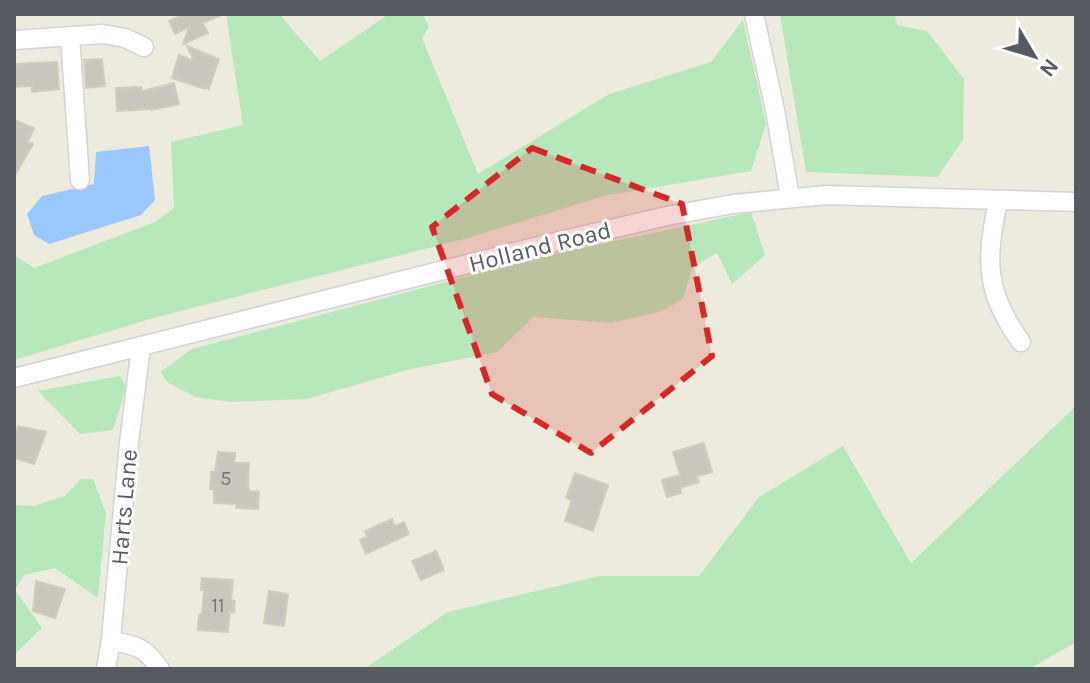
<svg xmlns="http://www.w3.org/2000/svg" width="1090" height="683" font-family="Karla,sans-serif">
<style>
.green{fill:#b6e8bc}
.water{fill:#9bc7ff}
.building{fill:#c9c7bd;stroke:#d2cdbb;stroke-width:2}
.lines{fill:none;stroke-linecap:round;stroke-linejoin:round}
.minor-casing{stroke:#d1d3da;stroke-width:21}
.minor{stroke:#fff;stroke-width:18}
.marked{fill:#d62828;fill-opacity:0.2;stroke:#d62828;stroke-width:6;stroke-dasharray:16 10;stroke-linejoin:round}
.labels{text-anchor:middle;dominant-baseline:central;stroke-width:6;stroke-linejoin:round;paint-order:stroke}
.number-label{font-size:20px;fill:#747578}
.street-label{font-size:24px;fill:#575a61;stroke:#fff}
</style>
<rect width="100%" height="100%" fill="#edebdd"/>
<!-- green -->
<g class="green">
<path d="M226 14H279L320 61 389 14H423L429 27 422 38 478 174 609 94 711 62 743 20 766 124 751 171 604 196 468 238 157 317 14 360V255L34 268 155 222 174 208 171 142 243 125Z"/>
<path d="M780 14H895L897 25 927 31 964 79 963 139 938 177 806 172Z"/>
<path d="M751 212 765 255 732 284 717 253 692 268 683 298 663 311 611 323 533 317 497 352 411 369 307 399 231 402 195 397 167 382 160 372 192 349 540 257Z"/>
<path d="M120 376 126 387 113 430 80 434 38 391Z"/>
<path d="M1076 406V642L1029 669H364L448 612 600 576H699L759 497 843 446 911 563Z"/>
<path d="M81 479H93L106 513 98 598 55 568 24 575 15 590 42 628 14 655V505L34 506 65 496Z"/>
</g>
<!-- water -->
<path class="water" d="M149 146 155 200 141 215 49 244 34 235 27 214 42 196 94 184 96 152Z"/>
<!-- building -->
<g class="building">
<path d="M185 14H223L203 23 208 33 183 44 189 27 175 34 169 21Z"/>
<path d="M187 46 219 59 209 89 206 87 205 89 172 78 179 55 194 61Z"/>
<path d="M102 59 105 86 86 88 84 60Z"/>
<path d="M57 62 59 89 32 92V86L14 87V64Z"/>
<path d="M174 83 179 104 152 110V109L117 111 116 88 141 87 142 91Z"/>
<path d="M14 120 34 128 28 142 33 144 14 177Z"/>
<path d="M18 426 46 432 34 464 14 458V438Z"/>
<path d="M704 443 712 472 697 476 699 482 680 488 681 493 667 497 662 480 680 475 673 452Z"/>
<path d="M218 452 235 453 234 463H249L248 488H249V491L259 492 258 509 236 508 237 504 214 503V489H210L211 472H215Z"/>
<path d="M575 473 608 485 593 531 565 521 572 500 566 498Z"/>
<path d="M392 519 395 526 404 522 409 534 366 554 360 540 367 537 365 531Z"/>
<path d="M436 551 444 570 421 580 412 561Z"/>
<path d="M202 578 233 580 231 600 235 601 234 612H230L228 632 198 630 199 615H202L204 590H201Z"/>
<path d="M36 581 65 589 55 618 33 611Z"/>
<path d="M269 591 288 594 284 626 264 623Z"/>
</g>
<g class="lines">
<!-- minor casing -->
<g class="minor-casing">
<g id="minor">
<path d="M754 14 775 110 790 197"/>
<path d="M70 37 80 180"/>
<path d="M14 40 103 34 125 38 144 47"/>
<path d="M998 201C986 259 984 291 1021 342"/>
<path d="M14 378 555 242 667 216 733 204 826 195 1076 202"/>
<path d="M111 641C136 645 145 647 160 669"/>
<path d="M106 669 111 639 129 443 141 346"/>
</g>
</g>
<!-- minor -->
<use href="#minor" class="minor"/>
</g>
<!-- marked area -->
<path class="marked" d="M532 148 682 204 712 356 591 453 492 394 432 227Z"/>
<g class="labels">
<!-- number labels -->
<g class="number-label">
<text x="226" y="478">5</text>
<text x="218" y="605">11</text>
</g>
<!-- street labels -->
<g class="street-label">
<text transform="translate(540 247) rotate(-14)">Holland Road</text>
<text transform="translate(124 507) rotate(-85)">Harts Lane</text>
</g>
</g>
<!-- border -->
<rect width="1090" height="683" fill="none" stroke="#575a61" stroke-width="32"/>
<!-- north arrow -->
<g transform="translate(1034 56) rotate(128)" stroke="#ffffff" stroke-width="6" paint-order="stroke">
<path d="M0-6L14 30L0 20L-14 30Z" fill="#575a61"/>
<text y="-12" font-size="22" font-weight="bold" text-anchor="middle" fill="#575a61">N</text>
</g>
</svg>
